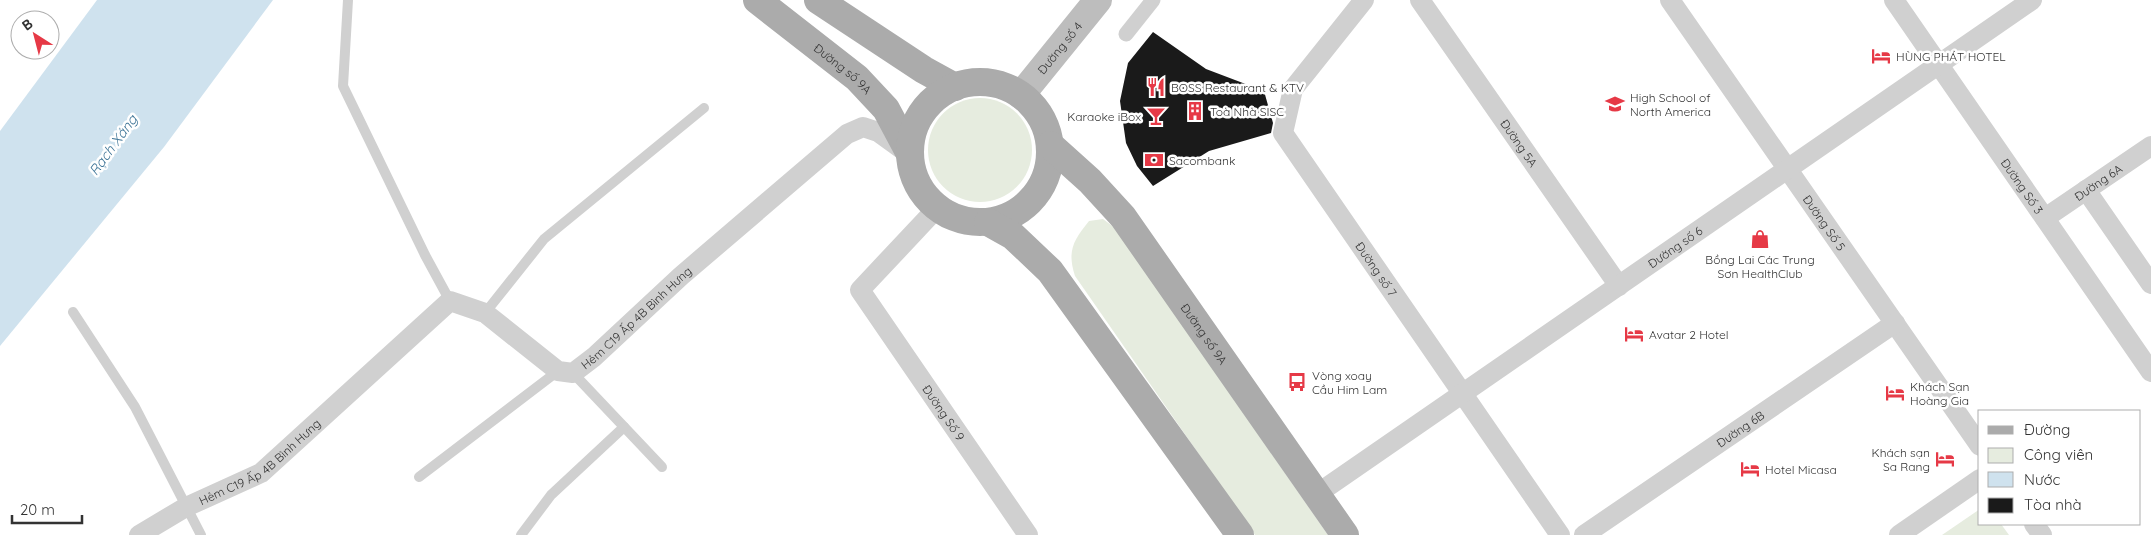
<svg xmlns="http://www.w3.org/2000/svg" width="2151" height="535" font-family="Quicksand,sans-serif">
<style>
.green{fill:#e6ecdf}
.water{fill:#cfe2ee}
.building{fill:#1a1a1a}
.lines{fill:none;stroke-linecap:round;stroke-linejoin:round}
.service{stroke:#d0d0d0;stroke-width:10}
.pedestrian{stroke:#d0d0d0;stroke-width:15}
.minor{stroke:#d0d0d0;stroke-width:20}
.secondary{stroke:#bdbdbd;stroke-width:28}
.primary{stroke:#ababab;stroke-width:28}
.labels{text-anchor:middle;dominant-baseline:central;stroke-width:5;stroke-linejoin:round;paint-order:stroke}
.street-label{font-size:12px;fill:#333;stroke:#fff}
.poi-label{font-size:12px;fill:#333;stroke:#fff;text-anchor:start}
.water-label{font-size:14px;font-style:italic;fill:#3f7597;stroke:#fff}
</style>
<rect width="100%" height="100%" fill="#fff"/>
<!-- green -->
<g class="green">
<circle cx="980" cy="150" r="52"/>
<path d="M1103 219 1115 228 1328 535H1255L1075 276C1067 251 1073 241 1089 221Z"/>
<path d="M1980 509V524H2001L2009 535H1942Z"/>
</g>
<!-- water -->
<path class="water" d="M97 0H273L164 147 0 346V131Z"/>
<!-- building -->
<path class="building" d="M1153 32 1206 69 1264 91 1273 123 1271 133 1209 151 1153 186 1137 166 1126 143 1120 101 1128 63Z"/>
<g class="lines">
<!-- service -->
<g class="service">
<path d="M348 0 343 86 425 255 450 301"/>
<path d="M73 312 135 407 201 535"/>
<path d="M485 313 544 239 704 108"/>
<path d="M573 373 662 467"/>
<path d="M419 477 558 371"/>
<path d="M521 535 551 495 624 427"/>
</g>
<!-- pedestrian -->
<path class="pedestrian" d="M1126 34 1153 0"/>
<!-- minor -->
<g class="minor">
<path id="s1" d="M1364 0 1293 89 1283 133 1560 535"/>
<path id="s2" d="M1420 0 1619 286"/>
<path id="s3" d="M1670 0 1980 446"/>
<path id="s4" d="M1894 0 2151 372"/>
<path d="M2086 190 2151 284"/>
<path id="s5" d="M937 208 860 290 1028 535"/>
<path id="s6" d="M2045 218 2151 146"/>
<path id="s7" d="M1317 494 2032 0"/>
<path d="M2034 524 2042 535"/>
<path id="s8" d="M139 535 186 507 261 473 450 301 485 313 558 371 573 373 594 357 681 276 847 134 863 127 878 132 907 153"/>
<path id="s9" d="M1584 535 1895 323"/>
<path d="M1899 535 1980 479"/>
</g>
<!-- secondary -->
<path class="secondary" id="s10" d="M1021 95 1098 0"/>
<!-- primary -->
<g class="primary">
<path id="s11" d="M757 0 857 78 886 109 910 154"/>
<path d="M818 0 924 70 955 87"/>
<circle cx="980" cy="152" r="70"/>
<path id="s12" d="M1050 145 1090 181 1123 217 1345 535"/>
<path d="M988 222 1013 236 1050 271 1240 535"/>
</g>
</g>
<!-- icons -->
<defs>
<g id="hotel-bare" transform="scale(1.5)"><path d="M-6-4.5h1.5V1H6V5H4.5V3h-9V5H-6ZM-4 0a1.8 1.8 0 1 1 3.6 0ZM.5 0V-2.5h3Q6-2.5 6 0Z" fill="#e63946" stroke="#fff" stroke-width="2.5" paint-order="stroke"/></g>
<g id="restaurant-bare" transform="scale(1.5)"><path d="M-5-6h1v4h1v-4h1v4h1v-4h1v5L-1.5 .5V6h-2V.5L-5-1ZM5-6V6H3V1.5H1.5Q1.5-4 5-6Z" fill="#e63946" stroke="#fff" stroke-width="2.5" paint-order="stroke"/></g>
<g id="school-bare" transform="scale(1.5)"><path d="M0-5L7-2L0 1L-7-2ZM-4 1L0 2.5L4 1V4Q0 6-4 4Z" fill="#e63946" stroke="#fff" stroke-width="2.5" paint-order="stroke"/></g>
<g id="building-bare" transform="scale(1.5)"><path d="M-4-6H4V6H1V3H-1V6H-4ZM-2.5-4.3h1.7v1.8h-1.7ZM.8-4.3h1.7v1.8H.8ZM-2.5-1h1.7V.8h-1.7ZM.8-1h1.7V.8H.8Z" fill="#e63946" stroke="#fff" stroke-width="2.5" paint-order="stroke"/></g>
<g id="bar-bare" transform="scale(1.5)"><path d="M-6-5H6L.8 .8V4.5H3.5V6h-7V4.5H-.8V.8Z" fill="#e63946" stroke="#fff" stroke-width="2.5" paint-order="stroke"/></g>
<g id="bank-bare" transform="scale(1.5)"><path d="M-6-4H6V4H-6ZM0-2.3a2.3 2.3 0 1 0 0 4.6a2.3 2.3 0 1 0 0-4.6Z" fill="#e63946" stroke="#fff" stroke-width="2.5" paint-order="stroke"/></g>
<g id="shop-bare" transform="scale(1.5)"><path d="M-5-2.5h2.3a2.7 3.5 0 0 1 5.4 0H5L5.5 6h-11ZM-1.5-2.5h3a1.5 2.3 0 0 0-3 0Z" fill="#e63946" stroke="#fff" stroke-width="2.5" paint-order="stroke"/></g>
<g id="bus-bare" transform="scale(1.5)"><path d="M-5-6H5V4H4V6H2V4H-2V6H-4V4H-5ZM-3.5-4V0h7V-4ZM-3.5 1.2v1.5H-2V1.2ZM2 1.2v1.5H3.5V1.2Z" fill="#e63946" stroke="#fff" stroke-width="2.5" paint-order="stroke"/></g>
</defs>
<g fill-rule="evenodd">
<use href="#hotel-bare" x="1881" y="56"/>
<use href="#restaurant-bare" x="1156" y="87"/>
<use href="#school-bare" x="1615" y="104"/>
<use href="#building-bare" x="1195" y="111"/>
<use href="#bar-bare" x="1156" y="116"/>
<use href="#bank-bare" x="1154" y="160"/>
<use href="#shop-bare" x="1760" y="239"/>
<use href="#hotel-bare" x="1634" y="334"/>
<use href="#bus-bare" x="1297" y="382"/>
<use href="#hotel-bare" x="1895" y="393"/>
<use href="#hotel-bare" x="1945" y="459"/>
<use href="#hotel-bare" x="1750" y="469"/>
</g>
<g class="labels">
<!-- street labels -->
<g class="street-label">
<text stroke="none"><textPath href="#s10" startOffset="61">Đường số 4</textPath></text>
<text stroke="none"><textPath href="#s11" startOffset="110">Đường số 9A</textPath></text>
<text stroke="none"><textPath href="#s2" startOffset="174">Đường 5A</textPath></text>
<text stroke="none"><textPath href="#s6" startOffset="64">Đường 6A</textPath></text>
<text stroke="none"><textPath href="#s4" startOffset="226">Đường Số 3</textPath></text>
<text stroke="none"><textPath href="#s3" startOffset="271">Đường Số 5</textPath></text>
<text stroke="none"><textPath href="#s7" startOffset="435">Đường số 6</textPath></text>
<text stroke="none"><textPath href="#s1" startOffset="324">Đường số 7</textPath></text>
<text stroke="none"><textPath href="#s8" startOffset="622">Hẻm C19 Ấp 4B Bình Hưng</textPath></text>
<text stroke="none"><textPath href="#s12" startOffset="245">Đường số 9A</textPath></text>
<text stroke="none"><textPath href="#s5" startOffset="261">Đường Số 9</textPath></text>
<text stroke="none"><textPath href="#s9" startOffset="189">Đường 6B</textPath></text>
<text stroke="none"><textPath href="#s8" startOffset="142">Hẻm C19 Ấp 4B Bình Hưng</textPath></text>
</g>
<!-- poi labels -->
<g class="poi-label">
<text x="1896" y="56">HÙNG PHÁT HOTEL</text>
<text x="1171" y="87">BOSS Restaurant &amp; KTV</text>
<text x="1630" y="97">High School of<tspan x="1630" dy="14">North America</tspan></text>
<text x="1210" y="111">Toà Nhà SISC</text>
<text x="1141" y="116" text-anchor="end">Karaoke iBox</text>
<text x="1169" y="160">Sacombank</text>
<text x="1760" y="259" text-anchor="middle">Bồng Lai Các Trung<tspan x="1760" dy="14">Sơn HealthClub</tspan></text>
<text x="1649" y="334">Avatar 2 Hotel</text>
<text x="1312" y="375">Vòng xoay<tspan x="1312" dy="14">Cầu Him Lam</tspan></text>
<text x="1910" y="386">Khách Sạn<tspan x="1910" dy="14">Hoàng Gia</tspan></text>
<text x="1930" y="452" text-anchor="end">Khách sạn<tspan x="1930" dy="14">Sa Rang</tspan></text>
<text x="1765" y="469">Hotel Micasa</text>
</g>
<!-- water labels -->
<g class="water-label">
<text transform="translate(113 145) rotate(-54)">Rạch Xáng</text>
</g>
</g>
<!-- legend -->
<rect x="1978" y="410" width="162" height="115" fill="#ffffff" stroke="#adadad"/>
<rect x="1988" y="426" width="25" height="8" fill="#ababab" stroke="#adadad"/>
<text x="2024" y="435" font-size="15" fill="#333333">Đường</text>
<rect x="1988" y="448" width="25" height="15" fill="#e6ecdf" stroke="#adadad"/>
<text x="2024" y="460" font-size="15" fill="#333333">Công viên</text>
<rect x="1988" y="472" width="25" height="15" fill="#cfe2ee" stroke="#adadad"/>
<text x="2024" y="485" font-size="15" fill="#333333">Nước</text>
<rect x="1988" y="498" width="25" height="15" fill="#1a1a1a" stroke="#adadad"/>
<text x="2024" y="510" font-size="15" fill="#333333">Tòa nhà</text>
<!-- north arrow -->
<g transform="translate(35 35) rotate(324)"><circle r="24" fill="#ffffff" stroke="#adadad"/>
<path d="M0-4L9 19L0 12L-9 19Z" fill="#e63946"/>
<text y="-8" font-size="14" font-weight="bold" text-anchor="middle" fill="#333333">B</text>
</g>
<!-- scale -->
<path d="M12 515v8h70v-8" fill="none" stroke="#333333" stroke-width="2.5"/>
<text x="20" y="515" font-size="15" fill="#333333" stroke="#ffffff" stroke-width="4" paint-order="stroke">20 m</text>
</svg>
